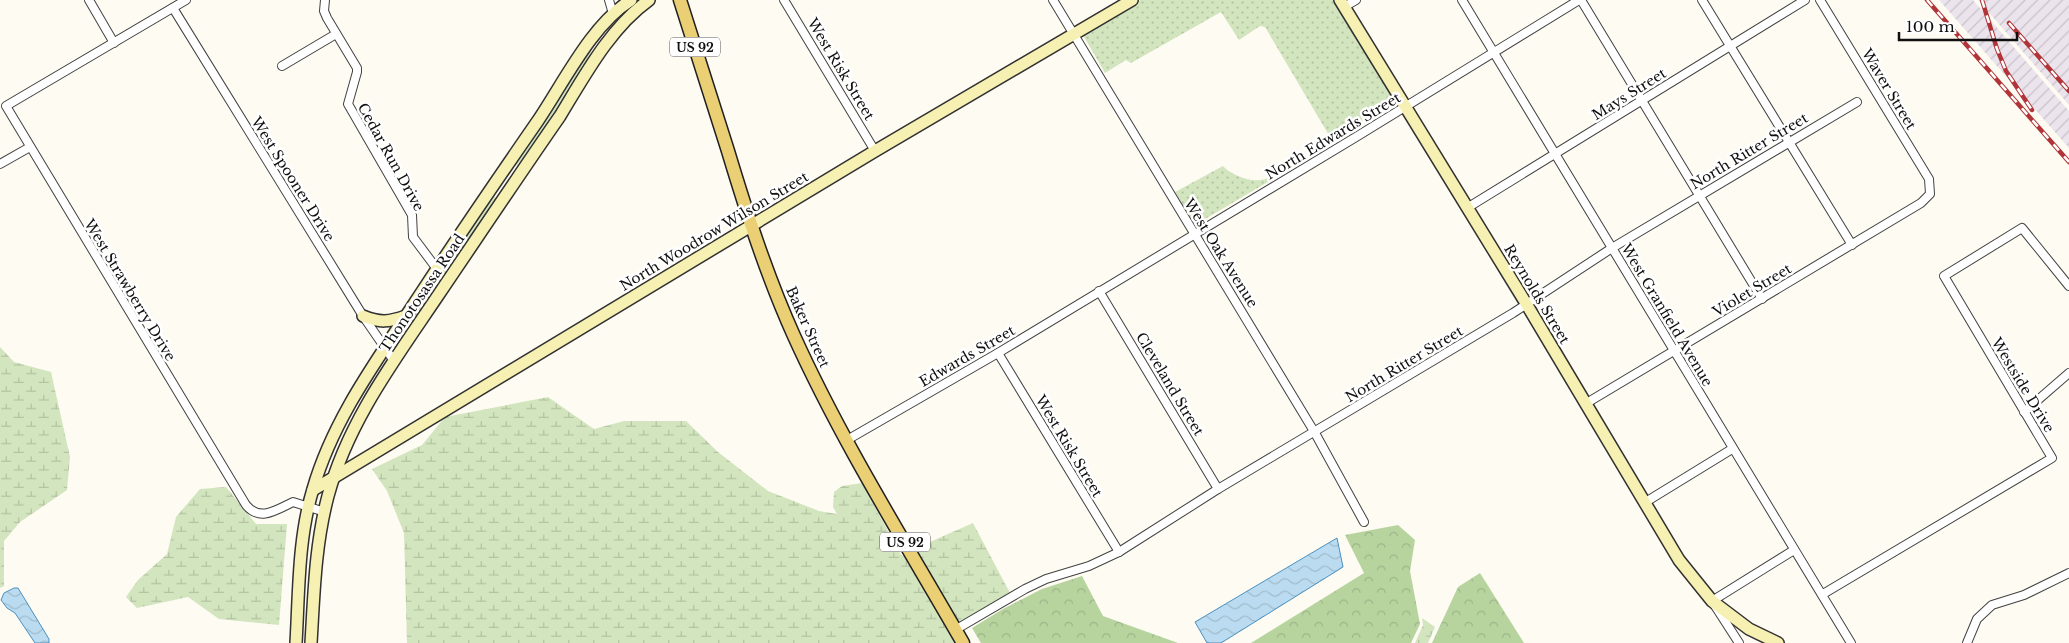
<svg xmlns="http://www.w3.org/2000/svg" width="2069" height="643" font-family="'Libre Baskerville',serif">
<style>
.industrial{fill:url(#industrial-furrows)}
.grass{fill:#d2e5be}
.forest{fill:url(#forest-crowns)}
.wetland{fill:url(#wetland-marsh)}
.park{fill:url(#park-dots)}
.water{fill:url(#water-waves);stroke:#4990c0}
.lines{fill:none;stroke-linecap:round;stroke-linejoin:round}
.street-casing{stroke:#424242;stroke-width:10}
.secondary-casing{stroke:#313131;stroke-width:14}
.primary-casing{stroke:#202020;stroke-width:15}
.street{stroke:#fff;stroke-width:8}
.secondary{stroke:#f7f0b3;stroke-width:11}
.primary{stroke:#ebcf75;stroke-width:12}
.rail-casing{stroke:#b13439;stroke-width:4.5}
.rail{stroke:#fff;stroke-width:2.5;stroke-dasharray:8;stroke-linecap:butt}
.labels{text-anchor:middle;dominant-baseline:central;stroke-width:5;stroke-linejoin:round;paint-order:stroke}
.shield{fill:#fff;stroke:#575757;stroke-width:1}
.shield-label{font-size:12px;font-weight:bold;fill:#0f0f0f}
.street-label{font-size:14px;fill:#0f0f0f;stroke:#fff}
</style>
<defs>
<pattern id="industrial-furrows" width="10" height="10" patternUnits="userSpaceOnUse" patternTransform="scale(1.25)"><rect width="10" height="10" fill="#ebe4ec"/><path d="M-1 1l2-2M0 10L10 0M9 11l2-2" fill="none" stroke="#c8c2c9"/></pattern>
<pattern id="forest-crowns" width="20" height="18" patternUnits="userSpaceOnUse" patternTransform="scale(1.25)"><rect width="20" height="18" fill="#b7d49f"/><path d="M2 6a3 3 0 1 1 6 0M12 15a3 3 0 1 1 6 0" fill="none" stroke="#9cb588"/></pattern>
<pattern id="wetland-marsh" width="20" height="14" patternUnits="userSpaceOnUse" patternTransform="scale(1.25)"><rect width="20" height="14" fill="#d2e5be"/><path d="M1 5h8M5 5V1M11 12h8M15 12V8" fill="none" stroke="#b3c3a2"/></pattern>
<pattern id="park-dots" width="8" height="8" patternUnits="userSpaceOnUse" patternTransform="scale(1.25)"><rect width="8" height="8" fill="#d2e5be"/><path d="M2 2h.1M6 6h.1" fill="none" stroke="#b3c3a2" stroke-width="1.8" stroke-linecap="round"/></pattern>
<pattern id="water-waves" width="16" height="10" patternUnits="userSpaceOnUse" patternTransform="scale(1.25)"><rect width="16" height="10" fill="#bbdcf0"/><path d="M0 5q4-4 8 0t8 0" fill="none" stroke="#a0bccd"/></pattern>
</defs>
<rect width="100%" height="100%" fill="#fefbf2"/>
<!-- industrial -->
<g class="industrial">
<path d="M1939 0H1973L2069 111V148Z"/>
<path d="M1978 0H2069V105Z"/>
</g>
<!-- grass -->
<g class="grass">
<path d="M592 47C591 63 530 154 515 167L521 152Z"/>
<path d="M495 196V200L486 216 423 309 403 331 478 216Z"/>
</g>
<!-- forest -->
<g class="forest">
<path d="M1398 525 1415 540 1410 571 1420 624 1411 643H1251L1364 573 1345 535Z"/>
<path d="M1480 573 1524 643H1432L1458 587Z"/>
<path d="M1082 576 1103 616 1178 643H981L972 628 1003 609 1042 589Z"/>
</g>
<!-- wetland -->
<g class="wetland">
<path d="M0 347 14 362 51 372 70 457 67 490 20 522 4 541V586L0 588Z"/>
<path d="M548 397 594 429 624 421H686L718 452 768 491 819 511 837 514 833 507 834 492 842 486 862 483 901 555 908 557 958 643H407L404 533 387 491 372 469 422 445 445 417Z"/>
<path d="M226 487 256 524H287L279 625 219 619 188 597 137 608 126 597 138 580 167 554 176 517 200 489Z"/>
<path d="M973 523 1010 593 957 624 917 554 923 545Z"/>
<path d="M1422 618 1435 627 1428 643H1415L1423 625Z"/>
</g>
<!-- park -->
<g class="park">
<path d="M1140 0H1335L1394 99 1333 142 1265 27 1260 26 1239 40 1221 12 1131 63 1126 60 1105 73 1083 35Z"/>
<path d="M1223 166C1233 177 1257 185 1270 177L1273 179 1195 225 1175 192Z"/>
</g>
<!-- water -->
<g class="water">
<path d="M1337 538 1343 567 1221 643H1207L1195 622Z"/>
<path d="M14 588H18L49 639V643H35L15 613 7 608 1 600 4 593Z"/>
</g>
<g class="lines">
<!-- street casing -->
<g class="street-casing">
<g id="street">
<path d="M89 0 114 43"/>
<path d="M186 0 6 106 246 505C260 522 276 510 293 502L325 512"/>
<path d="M325 0 324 11 327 18 357 68V72L348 104 412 215 413 237 437 269"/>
<path d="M609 0 613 14"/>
<path d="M784 0 875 151"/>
<path d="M1053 0 1315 433 1364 522"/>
<path d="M1462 0 1851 643"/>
<path d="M1581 0 1762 299"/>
<path d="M1702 0 1852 245"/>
<path d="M1344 7 1356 0"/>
<path d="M173 8 363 316 394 361"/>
<path d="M282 66 336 34"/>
<path d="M0 164 30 147"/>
<path d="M1467 208 1805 0"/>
<path d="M1099 291 1218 489"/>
<path d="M998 353 1119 552"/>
<path d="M1585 404 1921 203 1930 194 1929 179 1820 0"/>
<path d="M2024 412 2069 373"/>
<path d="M847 440 998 353 1356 137 1579 0"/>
<path d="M1644 503 1732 449"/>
<path d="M1823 594 2052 458 1944 276 2022 228 2069 286"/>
<path d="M955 630 1025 589 1046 579 1089 566 1119 552 1218 489 1513 313 1612 248 1857 102"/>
<path d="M1739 643 1712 601 1794 550"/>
<path d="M1967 643 1977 619 1992 605 2024 595 2069 573"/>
</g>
</g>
<!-- secondary casing -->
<g class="secondary-casing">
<g id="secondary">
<path d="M1340 0 1527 305 1679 560 1712 601 1749 629 1778 643"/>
<path d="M363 316C380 323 389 322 406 316"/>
<path d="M313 490 875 151 1132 0"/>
<path d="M296 643C299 592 298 538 313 489 332 423 372 367 410 310 451 247 494 184 537 122 563 84 591 25 631 0"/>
<path d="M311 643C314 594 315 545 328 496 348 421 396 358 439 294 479 235 519 175 560 116 585 75 610 28 649 0"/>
</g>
</g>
<!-- primary casing -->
<g class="primary-casing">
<path id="primary" d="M680 0C696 50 712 101 728 151 747 214 767 276 794 336 842 442 905 542 963 643"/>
</g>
<!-- street -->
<use href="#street" class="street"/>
<!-- secondary -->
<use href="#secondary" class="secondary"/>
<!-- primary -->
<use href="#primary" class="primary"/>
<!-- rail casing -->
<g class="rail-casing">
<g id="rail">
<path d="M1927 0 2069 162"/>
<path d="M1982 0 1997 49 2006 71 2032 110"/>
<path d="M2009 23 2069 91"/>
</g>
</g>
<!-- rail -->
<use href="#rail" class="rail"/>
</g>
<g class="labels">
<!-- shield labels -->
<g class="shield">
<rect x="670" y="37.5" width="50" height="19" rx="4"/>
<rect x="880" y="532.5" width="50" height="19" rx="4"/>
</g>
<g class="shield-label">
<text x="695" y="47">US 92</text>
<text x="905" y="542">US 92</text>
</g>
<!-- street labels -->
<g class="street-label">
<text transform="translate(841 69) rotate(59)">West Risk Street</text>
<text transform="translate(1889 89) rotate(59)">Waver Street</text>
<text transform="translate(1629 94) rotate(-32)">Mays Street</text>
<text transform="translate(1333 136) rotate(-31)">North Edwards Street</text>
<text transform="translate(1749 151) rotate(-31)">North Ritter Street</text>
<text transform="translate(391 157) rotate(61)">Cedar Run Drive</text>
<text transform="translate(293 179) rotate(58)">West Spooner Drive</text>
<text transform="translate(714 231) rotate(-31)">North Woodrow Wilson Street</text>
<text transform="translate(1221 253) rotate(58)">West Oak Avenue</text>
<text transform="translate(130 290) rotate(59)">West Strawberry Drive</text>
<text transform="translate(1752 290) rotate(-31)">Violet Street</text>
<text transform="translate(422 293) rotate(-56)">Thonotosassa Road</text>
<text transform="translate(1537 294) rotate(59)">Reynolds Street</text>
<text transform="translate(1667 315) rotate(59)">West Granfield Avenue</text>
<text transform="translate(808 327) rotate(66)">Baker Street</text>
<text transform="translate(967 356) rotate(-30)">Edwards Street</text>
<text transform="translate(1404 364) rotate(-31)">North Ritter Street</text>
<text transform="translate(1170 384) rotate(59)">Cleveland Street</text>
<text transform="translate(2023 385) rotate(59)">Westside Drive</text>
<text transform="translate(1069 446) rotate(59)">West Risk Street</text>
</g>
</g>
<!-- scale -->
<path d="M1899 32v8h118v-8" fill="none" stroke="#0f0f0f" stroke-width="2.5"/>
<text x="1906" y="32" font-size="15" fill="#0f0f0f" stroke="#ffffff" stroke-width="4" paint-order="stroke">100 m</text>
</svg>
